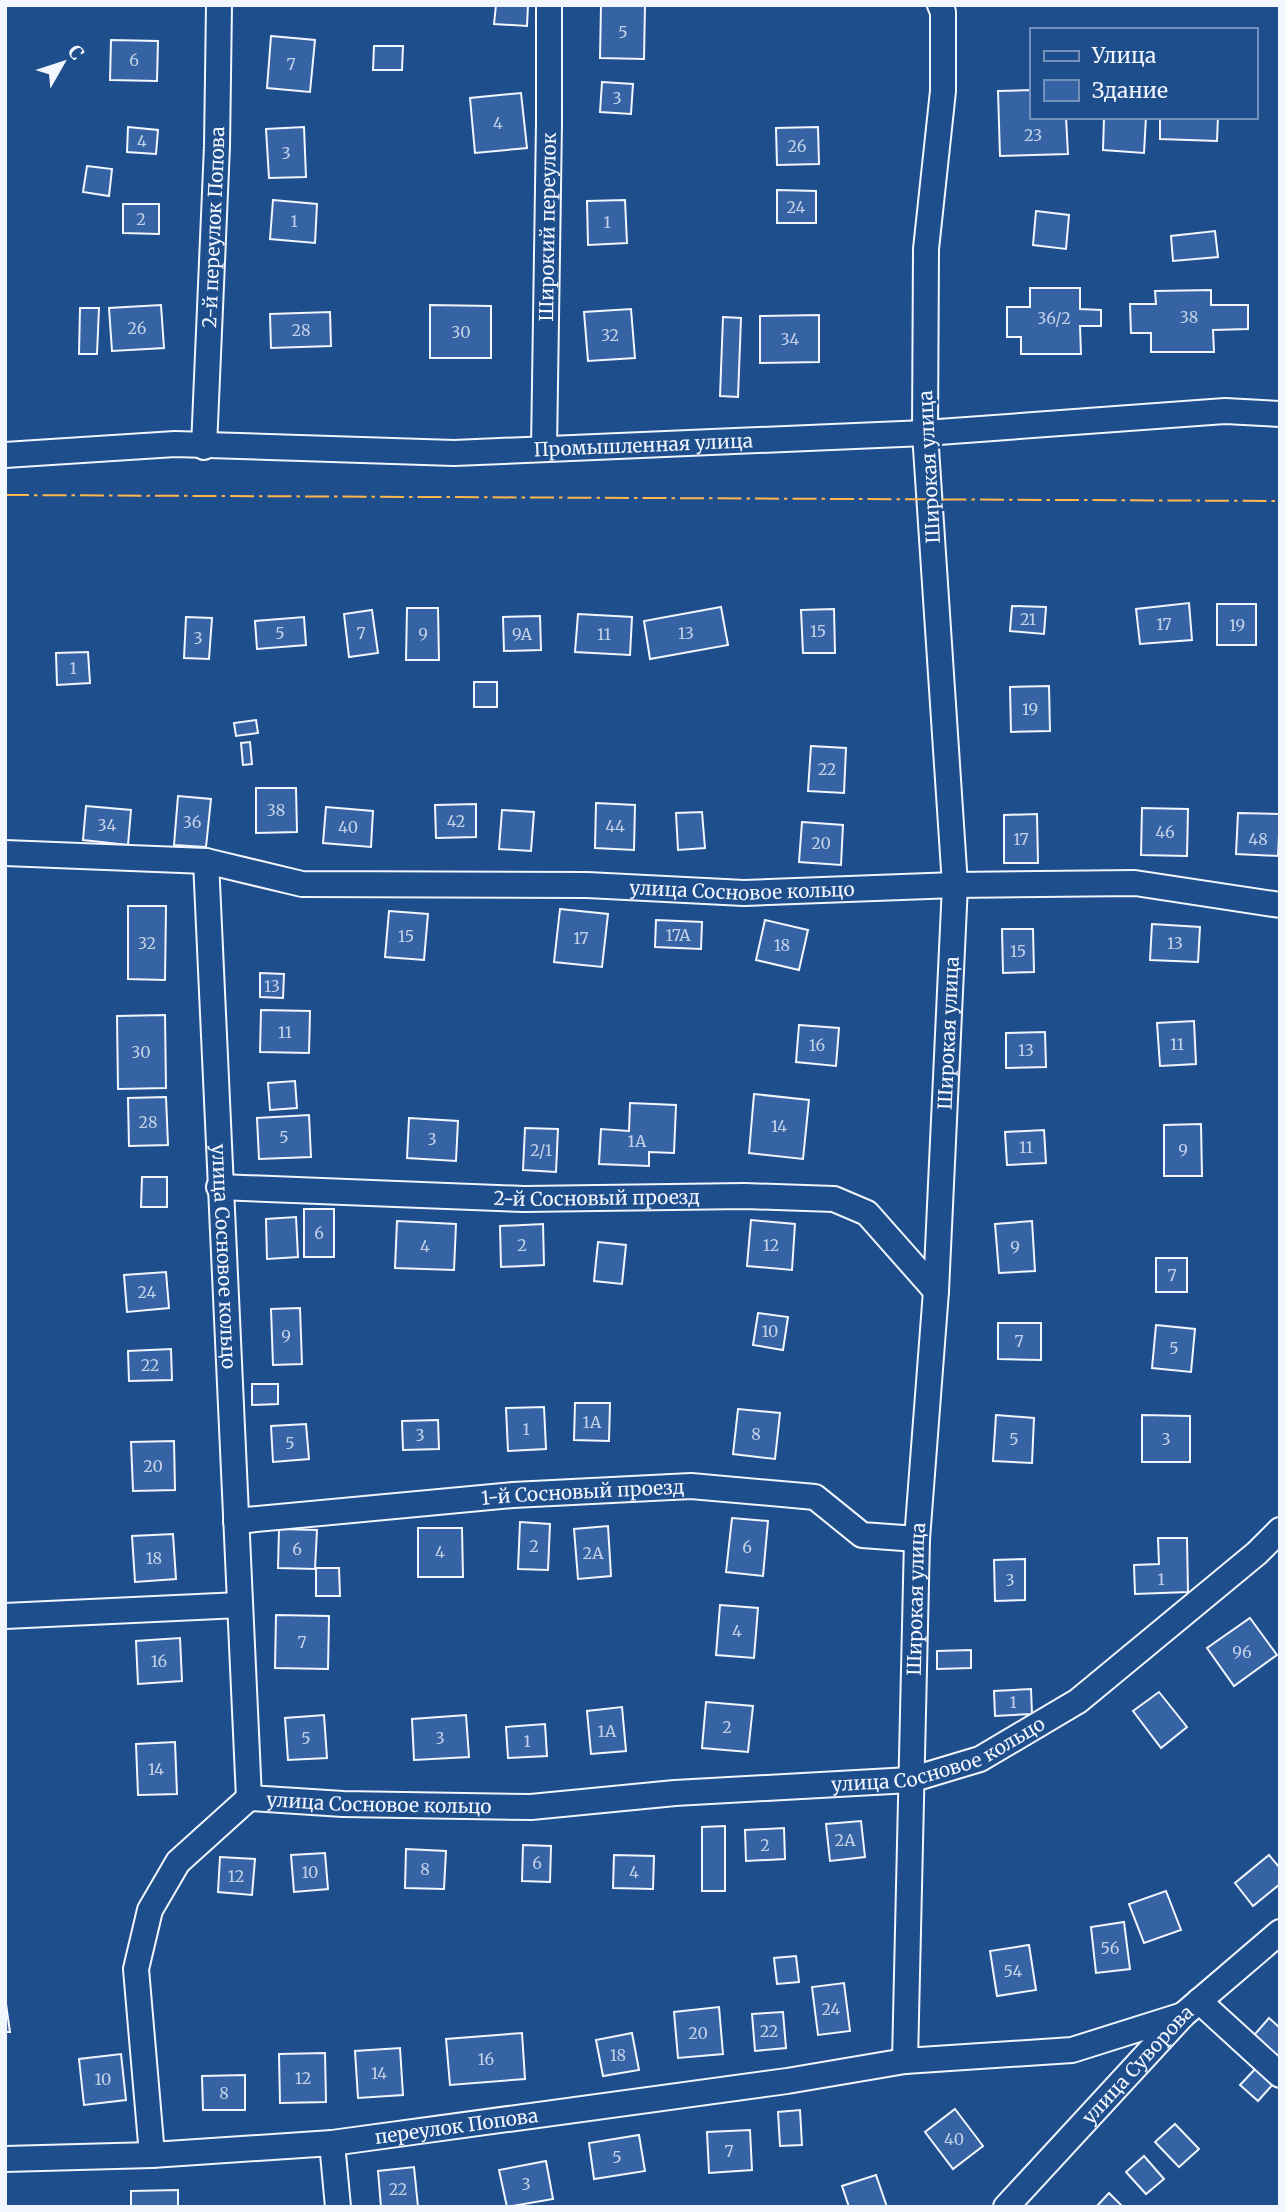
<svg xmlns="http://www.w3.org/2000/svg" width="1285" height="2212" font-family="Merriweather,serif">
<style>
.building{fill:#3563a3;stroke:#f2f6ff;stroke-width:2}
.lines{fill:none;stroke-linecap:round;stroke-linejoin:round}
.minor-casing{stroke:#f2f6ff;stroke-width:28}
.minor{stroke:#1f4e8c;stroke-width:24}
.power{stroke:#ffb74d;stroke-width:2;stroke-dasharray:24 5 3.5 5;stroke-linecap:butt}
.labels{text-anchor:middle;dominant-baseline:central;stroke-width:5;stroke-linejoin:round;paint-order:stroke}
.number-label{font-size:16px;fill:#c3d1e8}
.street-label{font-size:19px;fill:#f2f6ff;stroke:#1f4e8c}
</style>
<rect width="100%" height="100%" fill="#1f4e8c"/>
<!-- building -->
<g class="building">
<path d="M496 5H528L527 26 494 24Z"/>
<path d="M601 5H645L644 59 600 58Z"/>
<path d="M271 36 315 40 310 92 267 88Z"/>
<path d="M111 40 158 41 157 81 110 80Z"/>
<path d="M374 46H403L402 70H373Z"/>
<path d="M602 82 633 84 631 114 600 112Z"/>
<path d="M1031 90V117H1066L1068 154 1000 156 998 91Z"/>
<path d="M521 93 527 148 475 153 470 98Z"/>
<path d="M1104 117H1146L1144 153 1103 150Z"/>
<path d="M1160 117H1218L1217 141 1160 139Z"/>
<path d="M128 127 158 130 156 154 127 152Z"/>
<path d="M304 127 306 177 269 178 266 129Z"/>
<path d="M818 127 819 164 777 165 776 128Z"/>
<path d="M87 166 112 169 109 196 83 192Z"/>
<path d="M777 190 816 191V223H777Z"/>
<path d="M273 200 317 204 315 243 270 239Z"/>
<path d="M625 200 627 243 588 245 587 201Z"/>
<path d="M123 204H159V234L123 233Z"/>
<path d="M1036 211 1069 215 1066 249 1033 245Z"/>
<path d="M1215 231 1218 257 1173 261 1171 236Z"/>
<path d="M1030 288H1080V309L1101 310V326H1080L1081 354H1021V337H1007V307H1030Z"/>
<path d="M1211 290V305H1248V329L1213 330 1214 352H1151V333H1131L1130 304H1156L1155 291Z"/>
<path d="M161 305 164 348 112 351 109 308Z"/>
<path d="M430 305 491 306V358H430Z"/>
<path d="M80 308H99L97 354H79Z"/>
<path d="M631 309 635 358 588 361 584 312Z"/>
<path d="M330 312 331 346 271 348 270 314Z"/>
<path d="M819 315V362L760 363V316Z"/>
<path d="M723 317 741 318 738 397 720 396Z"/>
<path d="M1189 603 1192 640 1140 644 1136 609Z"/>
<rect x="1217" y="604" width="39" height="41"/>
<path d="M1012 606 1046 607 1044 634 1010 631Z"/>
<path d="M721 607 728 645 650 659 644 621Z"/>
<path d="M407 608H438L439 660H406Z"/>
<path d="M834 609 835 653H803L801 610Z"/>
<path d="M372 610 378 653 349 657 344 614Z"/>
<path d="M578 614 632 617 630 655 575 652Z"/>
<path d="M540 616 541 650 504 651 503 617Z"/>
<path d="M186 617 212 618 209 659 184 658Z"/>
<path d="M304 617 306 645 257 649 255 621Z"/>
<path d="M88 652 90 683 57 685 56 653Z"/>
<rect x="474" y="682" width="23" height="25"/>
<path d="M1049 686 1050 731 1011 732 1010 687Z"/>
<path d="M256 720 258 733 236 736 234 723Z"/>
<path d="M250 742 252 764 243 765 241 743Z"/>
<path d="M811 746 846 748 844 793 808 791Z"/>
<path d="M256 788H296L297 832 256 833Z"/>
<path d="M178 796 211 799 206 847 174 845Z"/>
<path d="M596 803 635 805 634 850 595 848Z"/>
<path d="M476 804V837L436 838 435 805Z"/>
<path d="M86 806 131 810 128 845 83 840Z"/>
<path d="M326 807 373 811 371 847 323 843Z"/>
<path d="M1142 808 1188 809 1187 856 1141 855Z"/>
<path d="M502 810 534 812 531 851 499 849Z"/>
<path d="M702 812 705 848 678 850 676 813Z"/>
<path d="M1238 813 1280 814 1278 856 1236 854Z"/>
<path d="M1037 814 1038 863H1004V815Z"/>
<path d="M802 822 843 825 841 865 799 862Z"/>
<path d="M128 906H166L165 980 128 979Z"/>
<path d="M560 909 608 914 602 967 554 962Z"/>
<path d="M389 911 428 914 424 960 385 957Z"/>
<path d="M656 920 702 922 701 949 655 947Z"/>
<path d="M765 920 808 930 799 970 756 960Z"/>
<path d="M1152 924 1200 927 1198 962 1150 960Z"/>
<path d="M1002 929H1033L1034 972 1003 973Z"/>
<path d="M260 973 284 974 283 998 260 997Z"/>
<path d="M261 1010 310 1011 309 1053 260 1052Z"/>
<path d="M165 1015 166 1088 118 1089 117 1016Z"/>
<path d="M1194 1021 1196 1064 1160 1066 1157 1023Z"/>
<path d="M799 1025 839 1028 836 1066 796 1062Z"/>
<path d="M1045 1032 1046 1067 1006 1068V1033Z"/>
<path d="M295 1081 297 1108 270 1110 268 1083Z"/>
<path d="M754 1094 809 1100 803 1159 749 1153Z"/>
<path d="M166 1097 168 1145 129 1146 128 1098Z"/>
<path d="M630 1103 676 1105 674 1153 649 1152V1166L599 1164 601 1129 629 1131Z"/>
<path d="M309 1115 311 1157 259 1159 257 1118Z"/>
<path d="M409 1118 458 1121 456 1161 407 1158Z"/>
<path d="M1201 1124 1202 1176H1164V1125Z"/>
<path d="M525 1128 558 1129 556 1172 523 1170Z"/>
<path d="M1044 1130 1046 1163 1007 1165 1005 1132Z"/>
<path d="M142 1177H167V1207H141Z"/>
<rect x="304" y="1209" width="30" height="48"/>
<path d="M296 1217 298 1257 267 1259 266 1219Z"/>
<path d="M751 1220 795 1224 792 1270 747 1266Z"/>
<path d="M397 1221 456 1224 454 1270 395 1268Z"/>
<path d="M1032 1221 1035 1271 999 1273 995 1224Z"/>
<path d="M543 1224 544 1265 501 1267 500 1226Z"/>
<path d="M598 1242 626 1245 622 1284 594 1281Z"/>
<rect x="1156" y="1258" width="31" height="34"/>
<path d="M166 1272 169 1308 127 1312 124 1275Z"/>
<path d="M300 1308 302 1364 273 1365 271 1309Z"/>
<path d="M758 1313 788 1317 783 1350 753 1345Z"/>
<path d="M998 1323H1041V1360L998 1359Z"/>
<path d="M1156 1325 1195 1329 1191 1372 1152 1368Z"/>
<path d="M171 1349 172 1380 129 1381 128 1351Z"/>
<path d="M252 1384H278V1404L252 1405Z"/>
<path d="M575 1403H610L609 1441 574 1440Z"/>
<path d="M544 1407 546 1449 508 1451 506 1408Z"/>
<path d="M738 1409 780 1413 775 1459 733 1454Z"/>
<path d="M996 1415 1034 1418 1032 1463 993 1461Z"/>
<path d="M1142 1415 1190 1416V1462H1142Z"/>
<path d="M438 1420 439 1449 403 1450 402 1421Z"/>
<path d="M306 1424 309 1459 273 1462 271 1426Z"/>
<path d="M174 1441 175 1490 133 1491 131 1442Z"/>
<path d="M732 1518 768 1521 763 1576 726 1572Z"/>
<path d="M520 1522 550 1524 548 1570 518 1569Z"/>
<path d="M608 1526 611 1576 578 1579 574 1529Z"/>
<path d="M418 1528H462L463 1577H418Z"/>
<path d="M279 1529 317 1530 315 1569 278 1568Z"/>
<path d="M173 1534 176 1579 135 1582 132 1536Z"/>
<path d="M1158 1538H1187L1188 1592 1135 1594 1134 1565 1159 1564Z"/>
<path d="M1025 1559V1600L995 1601 994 1560Z"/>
<path d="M316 1568H339L340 1596H316Z"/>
<path d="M720 1605 758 1608 754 1658 716 1655Z"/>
<path d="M276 1615 329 1616 328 1669 275 1668Z"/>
<path d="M1250 1618 1277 1655 1234 1686 1207 1648Z"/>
<path d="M180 1638 182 1681 138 1684 136 1641Z"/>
<path d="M971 1650V1668L937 1669V1651Z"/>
<path d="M1031 1689 1032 1714 995 1716 994 1691Z"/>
<path d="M1159 1692 1187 1727 1161 1748 1133 1711Z"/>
<path d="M706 1702 753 1706 748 1752 702 1748Z"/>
<path d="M622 1707 626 1751 591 1754 587 1711Z"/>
<path d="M324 1715 327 1758 288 1760 285 1718Z"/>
<path d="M466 1715 469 1757 414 1760 412 1719Z"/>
<path d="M545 1724 547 1756 508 1758 506 1727Z"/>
<path d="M175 1742 177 1794 138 1795 136 1744Z"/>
<path d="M861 1821 865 1857 830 1861 826 1824Z"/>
<path d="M725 1826V1891H702V1827Z"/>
<path d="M784 1828 785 1859 746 1861 745 1830Z"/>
<path d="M523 1845 551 1846 550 1882 522 1881Z"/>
<path d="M406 1849 446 1851 444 1889 405 1888Z"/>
<path d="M325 1853 328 1889 294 1892 291 1855Z"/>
<path d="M614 1855 654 1856 653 1889 613 1888Z"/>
<path d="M1269 1855 1280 1868V1884L1253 1906 1235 1883Z"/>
<path d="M220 1857 255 1859 252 1895 218 1892Z"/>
<path d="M1166 1891 1181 1930 1144 1943 1129 1904Z"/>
<path d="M1124 1922 1130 1969 1096 1973 1091 1927Z"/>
<path d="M1029 1945 1036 1990 997 1996 990 1951Z"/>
<path d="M796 1956 799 1982 777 1984 774 1958Z"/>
<path d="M844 1983 850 2031 818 2035 812 1987Z"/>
<path d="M5 1997 10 2032H5Z"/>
<path d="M719 2007 723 2054 678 2058 674 2012Z"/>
<path d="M783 2012 786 2048 755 2051 752 2014Z"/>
<path d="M1269 2018 1280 2028V2069L1249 2041Z"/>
<path d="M522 2033 525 2079 450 2085 446 2039Z"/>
<path d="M632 2033 639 2070 603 2076 596 2040Z"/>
<path d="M400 2048 403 2095 358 2098 355 2051Z"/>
<path d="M325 2053 326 2102 280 2103 279 2054Z"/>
<path d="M121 2054 126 2100 84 2105 79 2059Z"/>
<path d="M1257 2067 1274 2083 1258 2101 1240 2085Z"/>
<path d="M245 2075V2110H203L202 2076Z"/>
<path d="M955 2109 983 2146 953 2169 925 2132Z"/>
<path d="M800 2110 802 2145 780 2146 778 2112Z"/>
<path d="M1175 2124 1199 2149 1179 2167 1155 2142Z"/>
<path d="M750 2130 752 2170 709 2173 707 2132Z"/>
<path d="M639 2135 645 2171 594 2179 589 2143Z"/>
<path d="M1144 2156 1164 2179 1146 2194 1126 2172Z"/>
<path d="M546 2161 553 2199 507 2207 499 2170Z"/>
<path d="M414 2167 418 2207H381L378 2171Z"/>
<path d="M876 2175 887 2207H849L842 2186Z"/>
<path d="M178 2190V2207H131V2191Z"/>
<path d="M1109 2193 1123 2207H1096Z"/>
</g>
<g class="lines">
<!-- minor casing -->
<g class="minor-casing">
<g id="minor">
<path id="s1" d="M204 447 217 146 219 5"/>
<path id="s2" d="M544 449 549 123V5"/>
<path id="s3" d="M5 455 175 444 454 453 925 433 1225 411 1280 414"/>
<path id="s4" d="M5 853 206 861 302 884 587 885 744 893 955 885 1135 883 1280 905"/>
<path id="s5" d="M206 861 249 1798 343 1804 531 1807 675 1793 910 1780 980 1759 1078 1701 1257 1553 1280 1530"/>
<path id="s6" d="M219 1187 524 1199 745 1196 834 1199 867 1213 936 1291"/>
<path id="s7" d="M236 1521 513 1495 691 1486 815 1497 862 1535 917 1539"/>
<path d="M5 1616 240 1605"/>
<path d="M1199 2001 1280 2075"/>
<path id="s8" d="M905 2061 917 1539 936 1291 955 885 925 433 926 249 943 91V12L940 5"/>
<path d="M332 2143 338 2207"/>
<path d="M152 2155 136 1969 150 1910 178 1862 249 1798"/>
<path id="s9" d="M5 2159 152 2155 332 2143 787 2081 905 2061 1072 2050 1183 2015"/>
<path id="s10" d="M1006 2207 1183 2015 1280 1932"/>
</g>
</g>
<!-- minor -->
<use href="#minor" class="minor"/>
<!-- power -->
<path class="power" d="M5 495 1280 501"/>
</g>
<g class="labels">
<!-- number labels -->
<g class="number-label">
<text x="623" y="32">5</text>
<text x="134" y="60">6</text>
<text x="291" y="64">7</text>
<text x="617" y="98">3</text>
<text x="498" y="123">4</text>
<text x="1033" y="135">23</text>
<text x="142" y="141">4</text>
<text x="797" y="146">26</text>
<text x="286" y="153">3</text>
<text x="796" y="207">24</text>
<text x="141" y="219">2</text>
<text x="294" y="221">1</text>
<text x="607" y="222">1</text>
<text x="1189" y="317">38</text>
<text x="1054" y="318">36/2</text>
<text x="137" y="328">26</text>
<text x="301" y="330">28</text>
<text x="461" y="332">30</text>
<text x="610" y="335">32</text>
<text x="790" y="339">34</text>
<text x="1028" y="619">21</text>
<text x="1164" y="624">17</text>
<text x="1237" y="625">19</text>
<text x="818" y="631">15</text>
<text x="280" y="633">5</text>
<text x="361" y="633">7</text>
<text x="686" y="633">13</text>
<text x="423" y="634">9</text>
<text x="522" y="634">9А</text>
<text x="604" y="634">11</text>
<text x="198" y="638">3</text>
<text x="73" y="668">1</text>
<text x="1030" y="709">19</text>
<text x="827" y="769">22</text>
<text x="276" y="810">38</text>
<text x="456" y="821">42</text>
<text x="192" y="822">36</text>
<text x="107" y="825">34</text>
<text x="615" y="826">44</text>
<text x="348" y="827">40</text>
<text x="1165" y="832">46</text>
<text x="1021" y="839">17</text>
<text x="1258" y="839">48</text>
<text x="821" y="843">20</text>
<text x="678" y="935">17А</text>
<text x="406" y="936">15</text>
<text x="581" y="938">17</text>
<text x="147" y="943">32</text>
<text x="1175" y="943">13</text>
<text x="782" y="945">18</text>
<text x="1018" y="951">15</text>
<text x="272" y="986">13</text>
<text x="285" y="1032">11</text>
<text x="1177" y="1044">11</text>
<text x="817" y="1045">16</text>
<text x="1026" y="1050">13</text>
<text x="141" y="1052">30</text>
<text x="148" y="1122">28</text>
<text x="779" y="1126">14</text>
<text x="284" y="1137">5</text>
<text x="432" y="1139">3</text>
<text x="637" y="1141">1А</text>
<text x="1026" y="1147">11</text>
<text x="541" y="1150">2/1</text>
<text x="1183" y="1150">9</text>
<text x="319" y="1233">6</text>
<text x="522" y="1245">2</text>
<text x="771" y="1245">12</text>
<text x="425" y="1246">4</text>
<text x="1015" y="1247">9</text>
<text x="1172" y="1275">7</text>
<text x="147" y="1292">24</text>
<text x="770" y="1331">10</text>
<text x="286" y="1336">9</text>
<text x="1019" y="1341">7</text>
<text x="1174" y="1348">5</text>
<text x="150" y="1365">22</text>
<text x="592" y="1422">1А</text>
<text x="526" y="1429">1</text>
<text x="756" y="1434">8</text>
<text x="420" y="1435">3</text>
<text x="1014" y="1439">5</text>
<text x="1166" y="1439">3</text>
<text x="290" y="1443">5</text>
<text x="153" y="1466">20</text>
<text x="534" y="1546">2</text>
<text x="747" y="1547">6</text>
<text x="297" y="1549">6</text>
<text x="440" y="1552">4</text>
<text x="593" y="1553">2А</text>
<text x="154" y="1558">18</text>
<text x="1161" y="1579">1</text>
<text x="1010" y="1580">3</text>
<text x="737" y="1631">4</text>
<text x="302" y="1642">7</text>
<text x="1242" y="1652">96</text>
<text x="159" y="1661">16</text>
<text x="1013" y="1702">1</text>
<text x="727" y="1727">2</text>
<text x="607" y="1731">1А</text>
<text x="306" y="1738">5</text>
<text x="440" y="1738">3</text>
<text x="527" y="1741">1</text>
<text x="156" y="1769">14</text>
<text x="845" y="1840">2А</text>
<text x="765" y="1845">2</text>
<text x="537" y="1863">6</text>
<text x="425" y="1869">8</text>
<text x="310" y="1872">10</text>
<text x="634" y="1872">4</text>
<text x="236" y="1876">12</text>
<text x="1110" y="1948">56</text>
<text x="1013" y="1971">54</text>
<text x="831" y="2009">24</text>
<text x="769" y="2031">22</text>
<text x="698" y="2033">20</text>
<text x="618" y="2055">18</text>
<text x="486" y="2059">16</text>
<text x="379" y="2073">14</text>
<text x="303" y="2078">12</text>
<text x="103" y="2079">10</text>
<text x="224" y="2093">8</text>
<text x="954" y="2139">40</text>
<text x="729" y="2151">7</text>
<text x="617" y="2157">5</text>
<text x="526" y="2184">3</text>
<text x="398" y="2189">22</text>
</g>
<!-- street labels -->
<g class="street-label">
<text stroke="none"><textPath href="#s1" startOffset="220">2-й переулок Попова</textPath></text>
<text stroke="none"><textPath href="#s2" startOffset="222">Широкий переулок</textPath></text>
<text stroke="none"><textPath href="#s3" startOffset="639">Промышленная улица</textPath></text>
<text transform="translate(929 467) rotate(-93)">Широкая улица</text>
<text stroke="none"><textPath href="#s4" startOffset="740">улица Сосновое кольцо</textPath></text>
<text stroke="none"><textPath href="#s8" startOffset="1029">Широкая улица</textPath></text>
<text stroke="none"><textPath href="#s6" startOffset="378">2-й Сосновый проезд</textPath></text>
<text stroke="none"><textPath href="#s5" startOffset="396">улица Сосновое кольцо</textPath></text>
<text stroke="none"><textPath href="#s7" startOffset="348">1-й Сосновый проезд</textPath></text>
<text stroke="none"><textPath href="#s8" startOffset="462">Широкая улица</textPath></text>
<text stroke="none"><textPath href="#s5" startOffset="1634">улица Сосновое кольцо</textPath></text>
<text stroke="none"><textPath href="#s5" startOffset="1068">улица Сосновое кольцо</textPath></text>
<text stroke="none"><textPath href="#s10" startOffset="194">улица Суворова</textPath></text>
<text stroke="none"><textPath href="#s9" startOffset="453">переулок Попова</textPath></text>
</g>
</g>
<!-- border -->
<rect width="1285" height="2212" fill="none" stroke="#f2f6ff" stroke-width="14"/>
<!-- legend -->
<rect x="1030" y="28" width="228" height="91" fill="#1f4e8c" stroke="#7391ba" stroke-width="2"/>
<rect x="1044" y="51" width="35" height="10" fill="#1f4e8c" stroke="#7391ba" stroke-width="2"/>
<text x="1092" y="63" font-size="21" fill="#f2f6ff">Улица</text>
<rect x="1044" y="80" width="35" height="21" fill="#3563a3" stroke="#7391ba" stroke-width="2"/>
<text x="1092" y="98" font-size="21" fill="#f2f6ff">Здание</text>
<!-- north arrow -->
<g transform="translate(63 63) rotate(51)" stroke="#1f4e8c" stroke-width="5" paint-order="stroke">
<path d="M0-5L12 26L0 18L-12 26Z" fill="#f2f6ff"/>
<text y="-10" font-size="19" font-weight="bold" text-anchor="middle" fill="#f2f6ff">С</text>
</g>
</svg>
